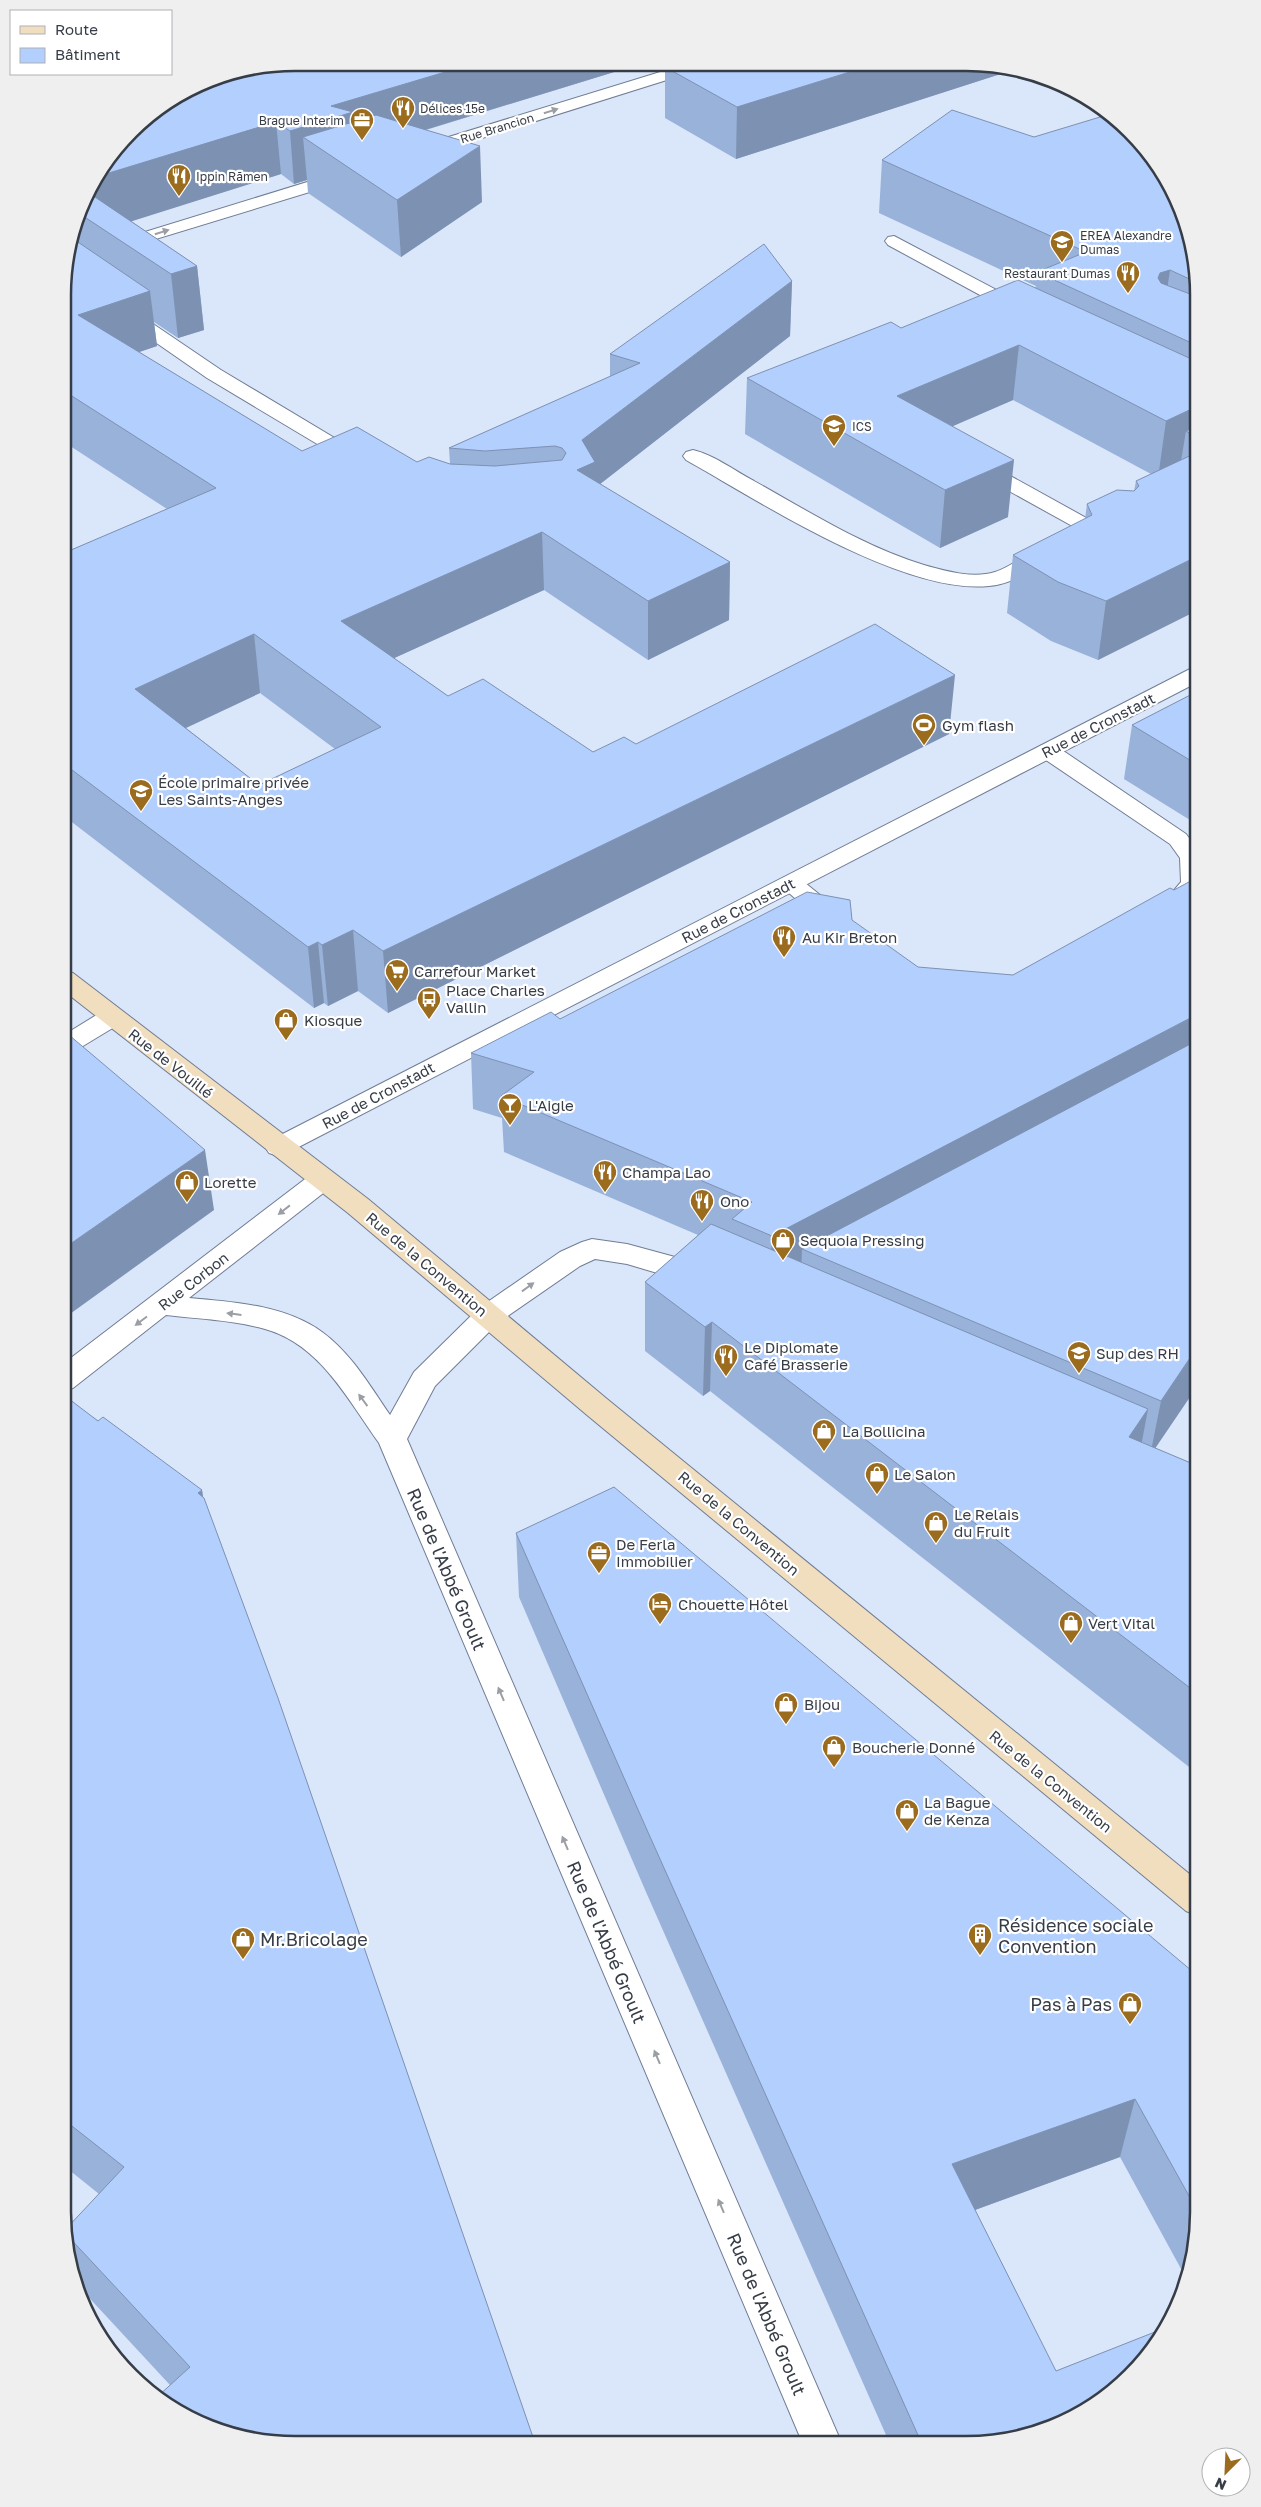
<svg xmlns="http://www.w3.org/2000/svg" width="1261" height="2507" font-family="'Golos Text',sans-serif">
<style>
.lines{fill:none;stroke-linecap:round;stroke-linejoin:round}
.service-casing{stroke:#707d94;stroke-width:2}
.minor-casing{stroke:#707d94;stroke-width:2}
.tertiary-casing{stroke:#707d94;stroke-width:2}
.secondary-casing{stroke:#707d94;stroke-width:2}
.service{fill:#fff;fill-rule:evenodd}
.minor{fill:#fff;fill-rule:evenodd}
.tertiary{fill:#fff;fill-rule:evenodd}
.secondary{fill:#f1debf;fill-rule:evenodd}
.wall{fill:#99b2da;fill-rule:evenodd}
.shaded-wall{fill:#7d91b2}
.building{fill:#b2cffe;stroke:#7d91b2;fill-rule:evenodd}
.oneway{fill:#9b9ea3}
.labels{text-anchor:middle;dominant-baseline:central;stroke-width:4.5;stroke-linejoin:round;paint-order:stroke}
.far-poi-label{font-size:12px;fill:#373d47;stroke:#fff;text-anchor:start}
.far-street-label{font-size:12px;fill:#373d47;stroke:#fff}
.poi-label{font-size:15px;fill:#373d47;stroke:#fff;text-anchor:start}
.street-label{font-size:15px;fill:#373d47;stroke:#fff}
.near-street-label{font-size:18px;fill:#373d47;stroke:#fff}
.near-poi-label{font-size:18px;fill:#373d47;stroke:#fff;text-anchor:start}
.rim{fill:none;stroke:#373d47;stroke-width:2.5}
</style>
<rect width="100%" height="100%" fill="#dae6fa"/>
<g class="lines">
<!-- service casing -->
<g class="service-casing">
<g id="service">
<path d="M894 236 1027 306 1030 310 1027 314H1015L888 245 885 241 888 237Z"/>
<path d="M125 307 131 309 221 370 363 455 366 459 363 463H349L207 378 119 317 116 313 119 309Z"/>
<path d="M693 450C714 455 735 471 754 481 808 511 864 547 924 565 945 571 973 579 995 572 1013 567 1031 547 1050 552L1053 556C1048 564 1037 569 1029 573 1016 579 1003 585 989 586 903 595 761 502 686 460L683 456 686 452Z"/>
<path d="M980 461 987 463 1117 535 1120 539 1117 543 1110 545 1103 543 973 471 970 467 973 463Z"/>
<path d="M1048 744 1056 746 1186 834 1198 850V892L1188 905 1178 910 1169 912 1160 910 1157 905 1160 900 1170 895 1181 882 1180 858 1170 844 1040 756 1037 751 1040 746Z"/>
<path d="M791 876 799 878 841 912 844 917 841 922 832 925 823 922 783 888 779 883 783 878Z"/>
</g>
</g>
<!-- minor casing -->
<g class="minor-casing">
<g id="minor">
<path d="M1198 667V682L287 1153 278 1156 269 1153 265 1147 269 1141 1190 669Z"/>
<path d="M112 1009 121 1011 125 1017 121 1023 73 1052 64 1054V1035L103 1011Z"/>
<path d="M322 1171 331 1173 335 1180 331 1187 189 1298C233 1302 285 1305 322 1332 351 1353 370 1386 390 1415L414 1372 479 1308 560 1252 582 1242 592 1239 627 1244 697 1263 711 1269 715 1276 711 1283 701 1286 627 1264 595 1259 580 1266 499 1322 435 1386 407 1439 842 2444H803L379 1443C348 1400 320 1344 265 1329 233 1320 199 1319 166 1315L73 1388 63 1391V1364L313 1173Z"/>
</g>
</g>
<!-- tertiary casing -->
<g class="tertiary-casing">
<g id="tertiary">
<path d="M683 65H707L705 68 428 155H416L414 151 416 147Z"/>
<path d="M343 171 349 172 352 176 349 180 64 267 67 256Z"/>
</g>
</g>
<!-- secondary casing -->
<g class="secondary-casing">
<path id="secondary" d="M64 971 73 973 368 1199 607 1399 1198 1881V1916L1186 1911 587 1415 348 1213 64 991Z"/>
</g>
<!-- service -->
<use href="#service" class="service"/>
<!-- minor -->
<use href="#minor" class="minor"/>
<!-- tertiary -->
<use href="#tertiary" class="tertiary"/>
<!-- secondary -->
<use href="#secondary" class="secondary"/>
</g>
<!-- wall -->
<g class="wall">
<path d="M295 62 637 65 426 130 482 202 401 257 308 193 307 180 294 184 281 174 131 221 197 266 204 330 178 338 154 322 157 346 139 352 302 451 417 462 450 464 449 448 610 377V354L792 281 790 336 600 484 730 562 729 620 648 660 544 590 394 658 448 696 593 752 636 744 949 734 388 1013 358 991 328 1006 324 1003 314 1008 64 816V553L167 509 64 442V265L87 192ZM260 693 335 749 259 785 186 728Z"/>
<path d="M665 67H1011L1016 69 736 159 665 118Z"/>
<path d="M1034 137 1186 220 1198 295V610L1098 660 1051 641 1007 613 1013 555 1085 519 1087 504 1134 491 1136 481 1151 474 1013 400 953 426 1008 517 940 548 745 434 747 378 901 328 1035 288 1036 286 879 213 882 160Z"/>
<path d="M1198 691V825L1124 779 1132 725Z"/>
<path d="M852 920 1198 1385 1155 1448 1198 1466V1774L710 1391 703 1396 645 1351V1282L698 1235 504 1152 502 1118 473 1109 471 1053 560 1019Z"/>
<path d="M63 1397 202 1490 203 1497 535 2443 170 2385 81 2289 68 2245 65 2230 99 2194 63 2165Z"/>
<path d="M516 1533 1198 1976V2228L1186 2278 1120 2157 975 2210 966 2444H890L646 1892 519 1597Z"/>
</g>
<!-- shaded-wall -->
<g class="shaded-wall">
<path d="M472 64 637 65 356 151 303 137 307 180 294 184 290 131 331 106Z"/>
<path d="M869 66 1011 67 1016 69 736 159 737 107Z"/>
<path d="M276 122 281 174 104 230 80 214 87 192 99 176Z"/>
<path d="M480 146 482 202 401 257 397 200Z"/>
<path d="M197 266 204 330 178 338 171 274Z"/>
<path d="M1170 270 1162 324 1158 278 1160 273Z"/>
<path d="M792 281 790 336 595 488 577 470 582 440Z"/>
<path d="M150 291 157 346 86 370 78 315Z"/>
<path d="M1019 345 1013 400 893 452 897 396Z"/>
<path d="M1198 406V438L1186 431 1180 467 1158 478 1166 421Z"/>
<path d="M1014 460 1008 517 940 548 945 490Z"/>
<path d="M542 532 544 590 346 680 341 621Z"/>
<path d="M1198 556V610L1098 660 1106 601Z"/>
<path d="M730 562 729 620 648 660V601Z"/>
<path d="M254 634 260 693 143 748 135 689Z"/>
<path d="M955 675 949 734 388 1013 383 951Z"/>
<path d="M353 930 358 991 328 1006 322 945Z"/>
<path d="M318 942 324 1003 314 1008 308 947Z"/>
<path d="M1198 1014V1067L802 1249 801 1275 769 1292 772 1236Z"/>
<path d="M205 1150 214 1210 63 1319V1249Z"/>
<path d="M712 1322 710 1391 703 1396 705 1327Z"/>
<path d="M1198 1346V1385L1150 1456 1161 1401Z"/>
<path d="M1148 1409 1135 1478 1129 1437Z"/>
<path d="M202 1490 212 1555 198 1493Z"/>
<path d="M1135 2099 1120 2157 942 2222 952 2164Z"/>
</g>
<!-- building -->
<g class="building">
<path d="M295 62 472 64 331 106 353 112 290 131 276 122 99 176 141 120 206 80Z"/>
<path d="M668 65 869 66 737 107 665 67Z"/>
<path d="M952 110 1034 137 1110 114 1120 120 1159 166 1186 220 1196 282 1170 270 1160 273 1158 278 1161 283 1198 297V346L1037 272 1086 252 882 160Z"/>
<path d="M376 115 480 146 397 200 303 137Z"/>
<path d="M92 195 197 266 171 274 80 214 85 197Z"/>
<path d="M72 238 150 291 78 315 302 451 357 427 417 462 429 457 450 464 495 466 562 460 566 453 562 448 555 446 485 451 449 448 640 363 610 354 764 244 792 281 582 440 595 462 577 470 730 562 648 601 542 532 341 621 448 696 483 679 593 752 624 737 636 744 875 624 955 675 383 951 353 930 322 945 318 942 308 947 64 764V553L216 488 64 391V265ZM254 634 381 727 259 785 135 689Z"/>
<path d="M1018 280 1198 362V406L1166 421 1019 345 897 396 1014 460 945 490 747 378 891 322 901 328Z"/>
<path d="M1198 425V438L1186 431Z"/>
<path d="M1198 452V556L1106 601 1058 582 1013 555 1092 515 1087 504 1117 490 1134 491 1139 486 1136 481Z"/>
<path d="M1198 691V765L1132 725Z"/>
<path d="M1198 877V1014L772 1236 732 1219 752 1202 501 1096 534 1072 471 1053 551 1012 560 1019 807 892 850 900 852 920 918 967 1013 975 1170 888 1174 890Z"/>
<path d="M64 1035H69L205 1150 63 1249Z"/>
<path d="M1198 1040V1346L1161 1401 802 1249Z"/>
<path d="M711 1224 1148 1409 1129 1437 1198 1466V1694L712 1322 705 1327 645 1282Z"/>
<path d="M65 1396 98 1421 103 1417 202 1490 198 1493 204 1498 278 1698 535 2443 264 2442 192 2421 157 2397 190 2367 66 2234 65 2230 124 2167 63 2119V1397Z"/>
<path d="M614 1487 1198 1976V2212L1135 2099 952 2164 1056 2371 1165 2328 1150 2354 1095 2405 1040 2432 966 2444H922L647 1830 516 1533Z"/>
</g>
<!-- one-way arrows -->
<defs><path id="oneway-solid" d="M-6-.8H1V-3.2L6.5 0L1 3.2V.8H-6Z" transform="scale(1.25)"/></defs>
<g class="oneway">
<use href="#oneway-solid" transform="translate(551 111) rotate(-17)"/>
<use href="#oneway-solid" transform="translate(162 232) rotate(-17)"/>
<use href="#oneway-solid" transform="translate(284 1210) rotate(142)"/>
<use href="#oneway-solid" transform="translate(528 1287) rotate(-36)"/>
<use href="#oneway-solid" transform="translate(234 1314) rotate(-173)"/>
<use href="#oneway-solid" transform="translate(141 1321) rotate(143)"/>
<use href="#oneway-solid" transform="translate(363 1400) rotate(-126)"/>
<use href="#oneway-solid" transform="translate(501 1694) rotate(-113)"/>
<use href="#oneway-solid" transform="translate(565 1843) rotate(-113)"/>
<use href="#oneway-solid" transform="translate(657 2057) rotate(-113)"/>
<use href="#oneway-solid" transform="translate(721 2206) rotate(-113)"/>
</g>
<!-- icons -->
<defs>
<g id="restaurant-pin" transform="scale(1.25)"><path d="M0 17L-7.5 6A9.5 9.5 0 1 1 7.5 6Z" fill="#9b6c1e" stroke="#fff"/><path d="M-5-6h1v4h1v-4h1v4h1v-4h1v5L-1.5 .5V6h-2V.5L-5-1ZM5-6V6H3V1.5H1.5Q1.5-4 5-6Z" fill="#fff"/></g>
<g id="office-pin" transform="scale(1.25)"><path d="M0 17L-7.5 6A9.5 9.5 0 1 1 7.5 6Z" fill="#9b6c1e" stroke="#fff"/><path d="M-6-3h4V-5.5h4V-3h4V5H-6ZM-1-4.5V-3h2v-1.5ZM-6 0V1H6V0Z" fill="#fff"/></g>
<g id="school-pin" transform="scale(1.25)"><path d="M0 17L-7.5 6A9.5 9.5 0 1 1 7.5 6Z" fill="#9b6c1e" stroke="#fff"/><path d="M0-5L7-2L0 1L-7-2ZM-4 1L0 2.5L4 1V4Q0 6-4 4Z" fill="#fff"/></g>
<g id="stadium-pin" transform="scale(1.25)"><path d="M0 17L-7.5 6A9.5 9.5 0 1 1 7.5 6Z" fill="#9b6c1e" stroke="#fff"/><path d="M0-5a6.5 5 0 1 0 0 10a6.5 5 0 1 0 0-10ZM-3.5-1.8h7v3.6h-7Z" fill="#fff"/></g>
<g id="supermarket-pin" transform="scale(1.25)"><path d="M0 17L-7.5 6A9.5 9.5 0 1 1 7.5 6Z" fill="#9b6c1e" stroke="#fff"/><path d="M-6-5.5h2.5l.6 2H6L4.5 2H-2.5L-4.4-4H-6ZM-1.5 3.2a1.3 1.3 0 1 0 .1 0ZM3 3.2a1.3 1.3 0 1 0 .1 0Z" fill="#fff"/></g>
<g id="bus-pin" transform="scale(1.25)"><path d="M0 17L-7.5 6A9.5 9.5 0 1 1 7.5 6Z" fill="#9b6c1e" stroke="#fff"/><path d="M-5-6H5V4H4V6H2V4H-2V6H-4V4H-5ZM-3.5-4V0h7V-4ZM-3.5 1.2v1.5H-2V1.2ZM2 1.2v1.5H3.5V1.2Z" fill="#fff"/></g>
<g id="shop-pin" transform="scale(1.25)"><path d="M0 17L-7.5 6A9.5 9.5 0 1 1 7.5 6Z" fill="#9b6c1e" stroke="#fff"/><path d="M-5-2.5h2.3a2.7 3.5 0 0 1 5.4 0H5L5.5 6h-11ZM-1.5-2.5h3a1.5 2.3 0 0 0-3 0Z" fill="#fff"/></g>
<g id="bar-pin" transform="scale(1.25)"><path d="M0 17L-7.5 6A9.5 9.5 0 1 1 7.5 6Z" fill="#9b6c1e" stroke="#fff"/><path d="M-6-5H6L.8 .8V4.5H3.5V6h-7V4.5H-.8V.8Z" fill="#fff"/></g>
<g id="university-pin" transform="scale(1.25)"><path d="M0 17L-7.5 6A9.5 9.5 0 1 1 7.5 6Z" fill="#9b6c1e" stroke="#fff"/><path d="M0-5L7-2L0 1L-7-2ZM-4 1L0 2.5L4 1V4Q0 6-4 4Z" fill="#fff"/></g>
<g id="hotel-pin" transform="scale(1.25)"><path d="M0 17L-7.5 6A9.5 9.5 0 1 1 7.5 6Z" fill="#9b6c1e" stroke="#fff"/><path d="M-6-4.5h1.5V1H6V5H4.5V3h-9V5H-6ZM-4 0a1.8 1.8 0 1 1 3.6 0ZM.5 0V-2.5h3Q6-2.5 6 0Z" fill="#fff"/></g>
<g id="building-pin" transform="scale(1.25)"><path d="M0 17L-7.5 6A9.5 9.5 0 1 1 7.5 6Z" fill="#9b6c1e" stroke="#fff"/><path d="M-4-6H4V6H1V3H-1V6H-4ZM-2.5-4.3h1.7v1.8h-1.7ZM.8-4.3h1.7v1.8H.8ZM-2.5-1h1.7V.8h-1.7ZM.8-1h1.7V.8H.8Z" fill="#fff"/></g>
</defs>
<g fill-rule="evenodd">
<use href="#restaurant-pin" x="403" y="108"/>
<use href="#office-pin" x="362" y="120"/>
<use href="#restaurant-pin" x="179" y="176"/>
<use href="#school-pin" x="1062" y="242"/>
<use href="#restaurant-pin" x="1128" y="273"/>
<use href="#school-pin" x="834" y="426"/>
<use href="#stadium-pin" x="924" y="725"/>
<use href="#school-pin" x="141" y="791"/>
<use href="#restaurant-pin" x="784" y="937"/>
<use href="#supermarket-pin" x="397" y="971"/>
<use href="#bus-pin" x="429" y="999"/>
<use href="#shop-pin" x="286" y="1020"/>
<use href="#bar-pin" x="510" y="1105"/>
<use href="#restaurant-pin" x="605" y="1172"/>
<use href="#shop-pin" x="187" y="1182"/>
<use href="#restaurant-pin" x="702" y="1201"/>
<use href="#shop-pin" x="783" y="1240"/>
<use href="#university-pin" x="1079" y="1353"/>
<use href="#restaurant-pin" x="726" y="1356"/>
<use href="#shop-pin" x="824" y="1431"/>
<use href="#shop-pin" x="877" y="1474"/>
<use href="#shop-pin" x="936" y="1523"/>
<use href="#office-pin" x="599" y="1553"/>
<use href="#hotel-pin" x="660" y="1604"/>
<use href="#shop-pin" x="1071" y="1623"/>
<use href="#shop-pin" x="786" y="1704"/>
<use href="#shop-pin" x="834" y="1747"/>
<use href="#shop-pin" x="907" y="1811"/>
<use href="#building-pin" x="980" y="1935"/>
<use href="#shop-pin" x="243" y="1939"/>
<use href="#shop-pin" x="1130" y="2004"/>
</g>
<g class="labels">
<!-- far-poi labels -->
<g class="far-poi-label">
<text x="420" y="108">Délices 15e</text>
<text x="344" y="120" text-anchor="end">Brague Interim</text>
<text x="196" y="176">Ippin Rāmen</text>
<text x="1080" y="235">EREA Alexandre<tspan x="1080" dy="14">Dumas</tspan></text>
<text x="1110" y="273" text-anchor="end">Restaurant Dumas</text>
<text x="852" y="426">ICS</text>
</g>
<!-- far-street labels -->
<g class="far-street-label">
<text transform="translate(497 128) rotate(-17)">Rue Brancion</text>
</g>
<!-- poi labels -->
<g class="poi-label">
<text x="942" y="725">Gym flash</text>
<text x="158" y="782">École primaire privée<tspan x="158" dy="17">Les Saints-Anges</tspan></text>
<text x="802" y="937">Au Kir Breton</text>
<text x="414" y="971">Carrefour Market</text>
<text x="446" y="990">Place Charles<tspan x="446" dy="17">Vallin</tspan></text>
<text x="304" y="1020">Kiosque</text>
<text x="528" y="1105">L'Aigle</text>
<text x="622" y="1172">Champa Lao</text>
<text x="204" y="1182">Lorette</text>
<text x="720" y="1201">Ono</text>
<text x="800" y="1240">Sequoia Pressing</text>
<text x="744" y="1347">Le Diplomate<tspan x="744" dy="17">Café Brasserie</tspan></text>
<text x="1096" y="1353">Sup des RH</text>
<text x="842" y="1431">La Bollicina</text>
<text x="894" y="1474">Le Salon</text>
<text x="954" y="1514">Le Relais<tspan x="954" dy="17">du Fruit</tspan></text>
<text x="616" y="1544">De Ferla<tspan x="616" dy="17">Immobilier</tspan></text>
<text x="678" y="1604">Chouette Hôtel</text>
<text x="1088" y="1623">Vert Vital</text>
<text x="804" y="1704">Bijou</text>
<text x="852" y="1747">Boucherie Donné</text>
<text x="924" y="1802">La Bague<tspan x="924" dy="17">de Kenza</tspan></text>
</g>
<!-- street labels -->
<g class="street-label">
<text transform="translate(1098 725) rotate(-27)">Rue de Cronstadt</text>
<text transform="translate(738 910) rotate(-27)">Rue de Cronstadt</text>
<text transform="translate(171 1063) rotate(38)">Rue de Vouillé</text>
<text transform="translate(378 1095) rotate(-28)">Rue de Cronstadt</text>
<text transform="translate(427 1264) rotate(40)">Rue de la Convention</text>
<text transform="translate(193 1281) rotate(-38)">Rue Corbon</text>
<text transform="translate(739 1523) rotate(40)">Rue de la Convention</text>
<text transform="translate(1051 1781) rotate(39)">Rue de la Convention</text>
</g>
<!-- near-street labels -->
<g class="near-street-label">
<text transform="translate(447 1569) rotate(67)">Rue de l'Abbé Groult</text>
<text transform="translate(607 1942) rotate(67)">Rue de l'Abbé Groult</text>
<text transform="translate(767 2314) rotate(67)">Rue de l'Abbé Groult</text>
</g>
<!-- near-poi labels -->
<g class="near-poi-label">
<text x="998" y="1925">Résidence sociale<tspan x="998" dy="21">Convention</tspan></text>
<text x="260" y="1939">Mr.Bricolage</text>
<text x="1112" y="2004" text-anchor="end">Pas à Pas</text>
</g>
</g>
<!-- crop -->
<path d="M0 0H1261V2507H0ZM295 71H966A224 224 0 0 1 1190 295V2212A224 224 0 0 1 966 2436H295A224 224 0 0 1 71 2212V295A224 224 0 0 1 295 71Z" fill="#efeff0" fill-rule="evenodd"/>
<path class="rim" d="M295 71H966A224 224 0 0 1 1190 295V2212A224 224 0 0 1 966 2436H295A224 224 0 0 1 71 2212V295A224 224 0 0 1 295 71Z"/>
<!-- legend -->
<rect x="10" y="10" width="162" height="65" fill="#ffffff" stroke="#afb1b5"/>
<rect x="20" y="26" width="25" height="8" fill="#f1debf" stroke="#afb1b5"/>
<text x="55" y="35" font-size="15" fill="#373d47">Route</text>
<rect x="20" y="48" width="25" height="15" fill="#b2cffe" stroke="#afb1b5"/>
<text x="55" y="60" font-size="15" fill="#373d47">Bâtiment</text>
<!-- north arrow -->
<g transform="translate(1226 2472) rotate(204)"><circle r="24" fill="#ffffff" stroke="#afb1b5"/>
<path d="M0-4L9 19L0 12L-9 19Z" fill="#9b6c1e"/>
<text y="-8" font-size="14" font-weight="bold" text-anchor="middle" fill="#373d47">N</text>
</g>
</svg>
